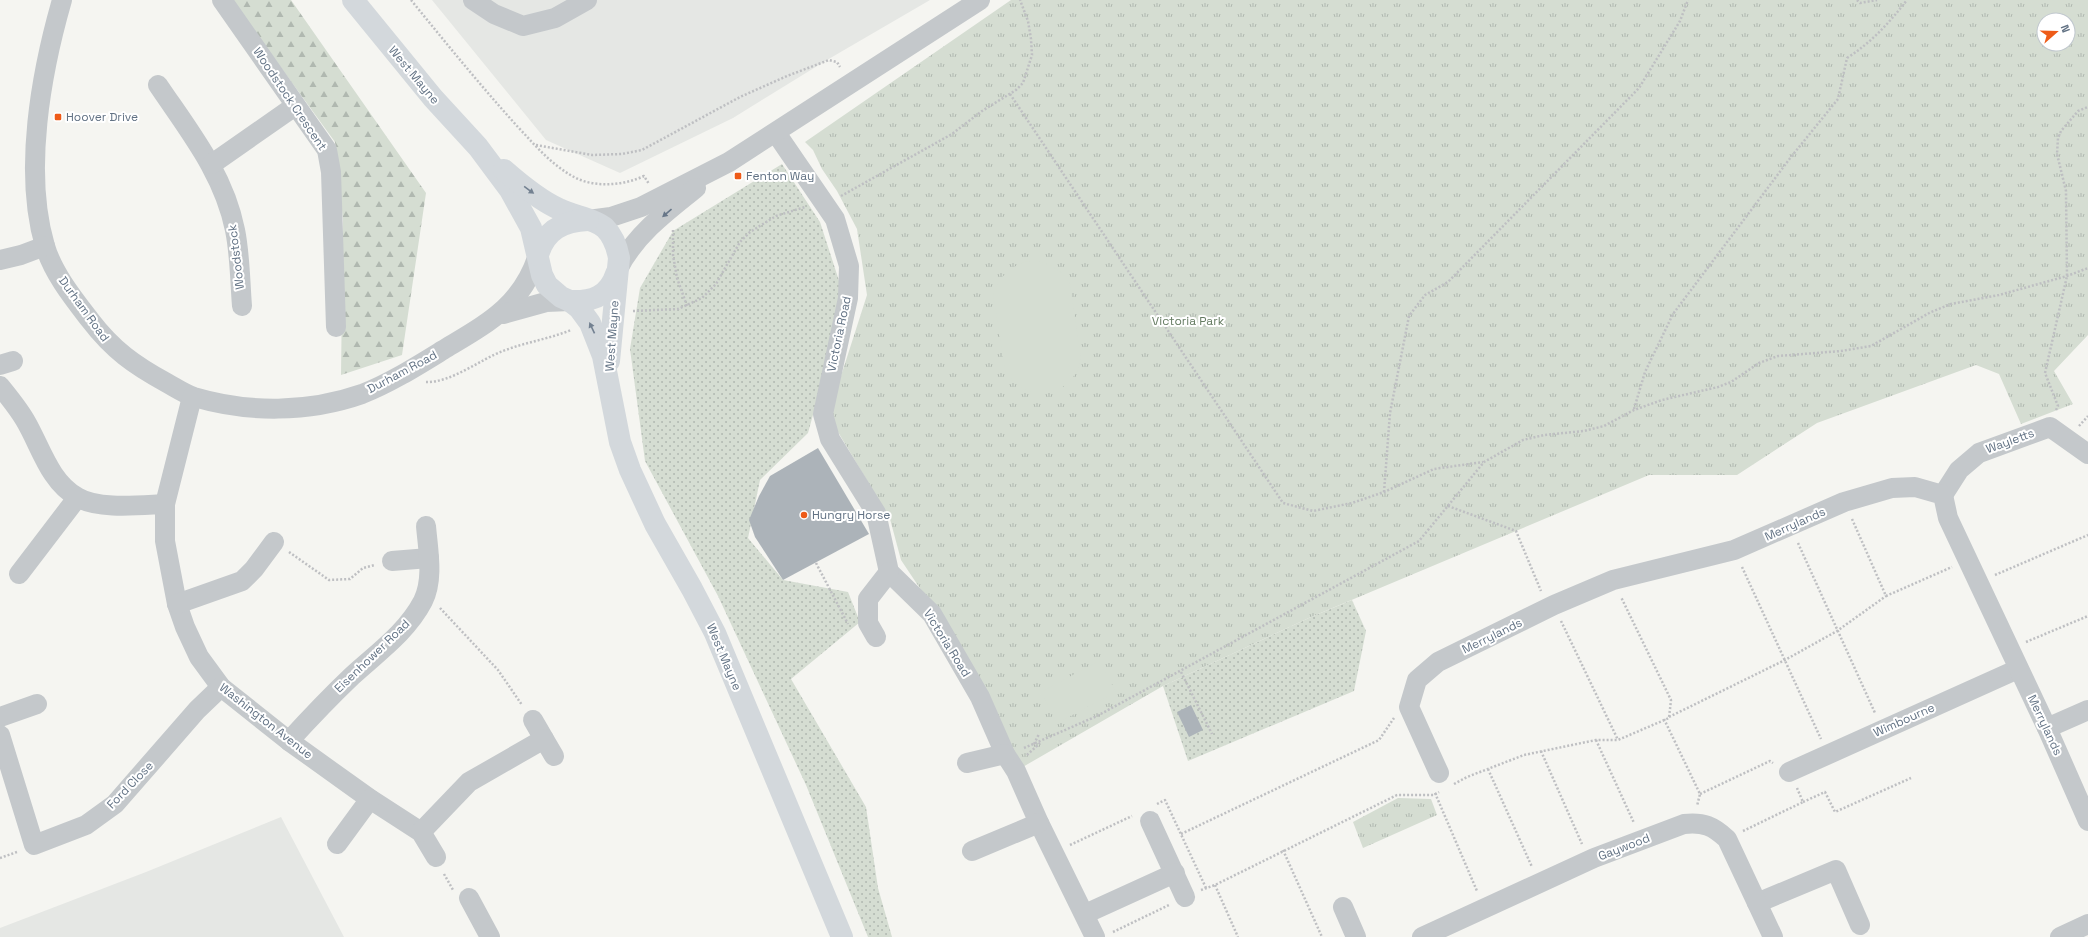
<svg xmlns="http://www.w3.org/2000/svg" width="2088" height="937" font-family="'Space Grotesk',sans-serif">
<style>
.built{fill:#e5e7e4}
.grass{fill:url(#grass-dots)}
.forest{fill:url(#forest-firs)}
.park{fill:url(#park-tufts);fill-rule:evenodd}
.pitch{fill:#d5ddd2}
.building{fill:#acb3b9}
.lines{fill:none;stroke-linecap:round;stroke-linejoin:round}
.path{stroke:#bebfc2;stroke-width:2.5;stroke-dasharray:2 2;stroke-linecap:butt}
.minor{stroke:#c4c8cb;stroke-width:20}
.major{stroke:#d3d8dc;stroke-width:22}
.oneway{fill:#738191}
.oneway2{fill:#677688}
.poi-dot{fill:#ee5b18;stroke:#fff;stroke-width:1.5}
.labels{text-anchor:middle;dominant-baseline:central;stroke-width:4;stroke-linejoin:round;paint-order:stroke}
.street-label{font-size:12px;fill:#627284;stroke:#fff}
.poi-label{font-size:12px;fill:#627284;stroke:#fff;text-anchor:start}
.park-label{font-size:12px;fill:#647b61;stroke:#fff}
</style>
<defs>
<pattern id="grass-dots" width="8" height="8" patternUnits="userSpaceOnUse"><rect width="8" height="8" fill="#d5ddd2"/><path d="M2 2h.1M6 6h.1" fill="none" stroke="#b0b8b0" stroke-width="1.8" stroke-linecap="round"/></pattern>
<pattern id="forest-firs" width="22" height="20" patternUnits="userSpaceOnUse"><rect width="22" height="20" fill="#d5ddd2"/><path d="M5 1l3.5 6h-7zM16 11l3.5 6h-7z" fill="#b0b8b0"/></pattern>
<pattern id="park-tufts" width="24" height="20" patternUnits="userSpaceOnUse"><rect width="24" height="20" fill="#d5ddd2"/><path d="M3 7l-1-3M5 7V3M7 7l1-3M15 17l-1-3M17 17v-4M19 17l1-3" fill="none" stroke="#b0b8b0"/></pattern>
</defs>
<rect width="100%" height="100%" fill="#f5f5f1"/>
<!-- built -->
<g class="built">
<path d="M432 0H930L827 60 733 118 620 173 546 140Z"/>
<path d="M281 817 344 937H0V928L146 872Z"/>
</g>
<!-- grass -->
<g class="grass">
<path d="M782 164 820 222 843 293 831 349 808 433 760 480 748 538 783 580 848 592 860 622 791 679 866 807 878 888 892 937H868L806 785 718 596 645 461 630 349 640 288 673 231Z"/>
<path d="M1352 600 1366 631 1354 691 1188 761 1163 686 1311 617Z"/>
</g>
<!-- forest -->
<path class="forest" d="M232 0H291L426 193 402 355 341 375 343 220 335 142Z"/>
<!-- park -->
<g class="park">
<path d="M1011 0H2088V335L2054 371 2073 404 2021 424 1999 374 1976 365 1817 423 1737 475H1649L1311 617 1163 686 1021 768 927 599 901 560 890 519 835 427 831 407 867 295 857 229 837 191 822 169 813 150 805 142ZM2044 20H2068V44H2044Z"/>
<path d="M1398 798 1431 799 1437 815 1363 848 1353 822Z"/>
</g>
<!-- pitch -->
<g class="pitch">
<path d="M1028 261 1041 262 1052 266 1063 274 1070 284 1081 358 1078 370 1070 381 1060 389 1048 393H1035L1022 388 1012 380 1005 370 993 294C1000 276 1009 267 1028 261Z"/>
<path d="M1099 661 1116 692 1057 723 1041 692Z"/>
</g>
<!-- building -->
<g class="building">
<path d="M818 448 869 534 783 580 755 537 749 520 759 496 770 476Z"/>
<path d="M1191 705 1203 730 1189 737 1177 712Z"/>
</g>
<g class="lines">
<!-- path -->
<g class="path">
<path d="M411 0C446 43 480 85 517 126 535 145 552 166 576 178 596 188 625 185 644 176L649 184"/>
<path d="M1857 0 1860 3 1877 0"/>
<path d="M1010 94 1283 503 1313 511 1352 503 1384 492 1434 469 1483 462"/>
<path d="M536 145 592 155 622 154 642 150 740 97 787 76 829 60 837 62 840 67"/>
<path d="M841 196 952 134 982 111 1016 90 1023 83 1032 55 1031 39 1028 21 1020 0"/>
<path d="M673 230V255L677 278 687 306"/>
<path d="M633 311 678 309 702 298 716 284 740 242 750 232 776 216 805 207"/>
<path d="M426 382C451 383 481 359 503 351 526 342 549 339 571 330"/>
<path d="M1634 409 1645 372 1673 314 1791 157 1838 99 1847 58C1872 42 1889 23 1907 0"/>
<path d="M2056 410 2058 406 2045 373 2067 276 2066 191 2057 154 2058 138 2061 131 2078 111 2088 107"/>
<path d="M2079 426 2088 416"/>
<path d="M1384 492 1390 413 1409 316 1425 295 1448 282 1639 88 1680 21 1688 0"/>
<path d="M1448 506 1516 531 1541 591"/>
<path d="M1852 519 1886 596 1952 567"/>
<path d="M1798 543 1875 713"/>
<path d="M289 552 329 580 350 579 363 568 375 565"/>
<path d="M816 563 848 624"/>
<path d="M1742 567 1821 739"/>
<path d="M1995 575 2088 535"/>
<path d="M440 608 498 670 522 705"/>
<path d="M1561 621 1618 740"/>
<path d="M2026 642 2088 616"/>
<path d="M1181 672 1212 734"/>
<path d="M1669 717 1785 660 1837 631 1886 596"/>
<path d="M1664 719 1700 794 1697 806"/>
<path d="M1596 740 1634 823"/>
<path d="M1034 744 1039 734"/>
<path d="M1024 748 1097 716 1419 541 1484 462 1523 440 1544 435 1584 431 1604 426 1634 410 1662 400 1718 387 1731 382 1759 363 1778 356 1841 351 1871 346 1931 312 1951 304 1999 295 2067 276 2088 268"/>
<path d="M1541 751 1582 844"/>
<path d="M1027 755 1040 743"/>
<path d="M1488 769 1532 867"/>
<path d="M1454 784 1467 777 1524 755 1596 740H1618L1669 718 1671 700 1621 597"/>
<path d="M1435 793 1477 891"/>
<path d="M1700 794 1770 761 1773 763"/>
<path d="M1803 802 1825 792 1835 812 1911 778"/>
<path d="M1157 804 1165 800 1206 888"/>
<path d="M1743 831 1803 802 1797 788"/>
<path d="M1181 834 1379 740 1394 718"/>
<path d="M1070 845 1132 816"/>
<path d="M1283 850 1322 937"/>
<path d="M0 858 17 852"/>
<path d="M444 874 453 890"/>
<path d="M1215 885 1238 937"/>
<path d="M1201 890 1215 885 1397 795H1434L1439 792"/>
<path d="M1113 932 1169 905"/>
</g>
<!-- minor -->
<g class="minor">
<path d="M62 0C41 73 23 172 45 246 53 273 73 298 90 320 113 350 134 365 167 383 176 388 185 394 194 397 248 413 308 413 362 394 390 383 417 366 443 350 486 324 522 306 538 255"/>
<path d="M222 0 327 150 331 172 336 327"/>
<path d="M473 0 494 14 523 26 555 18 587 0"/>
<path d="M158 85C189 131 224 174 235 230 240 254 240 281 242 306"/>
<path d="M776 133 835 219 849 266 848 298 823 414 830 439 876 513 889 572 932 614 980 697 1005 754 1016 771 1039 823 1095 937"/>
<path d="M212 164 295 106"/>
<path d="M588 220 611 217 641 207 729 162 980 0"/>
<path d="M0 260 21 255 45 246"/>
<path d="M618 269C635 235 667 211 696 188"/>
<path d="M503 314 546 302 570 301"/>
<path d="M0 365 13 361"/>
<path d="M0 386C9 397 18 408 25 420 41 447 49 481 77 497 98 510 141 505 165 504"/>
<path d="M192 397 165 504V541L177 604 185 627 199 657 221 687 289 741 370 799 421 832 436 857"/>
<path d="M1943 495 1959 470 1979 453 2050 427 2088 454"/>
<path d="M392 561 429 558"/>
<path d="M19 574 77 498"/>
<path d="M177 604 242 581 254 569 274 542"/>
<path d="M876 637 868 623V599L889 572"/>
<path d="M0 717 37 704"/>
<path d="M533 720 544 739"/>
<path d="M2047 728 2088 710"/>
<path d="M0 735 34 845 86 825 115 804 197 710 221 687"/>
<path d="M289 741C309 719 330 697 352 676 377 653 407 632 423 601 434 579 428 550 426 526"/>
<path d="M967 763 1005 754"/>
<path d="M1789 772 2018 669"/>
<path d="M1439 773 1409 707 1417 680 1438 662 1554 605 1613 580 1734 550 1844 502 1892 488 1915 487 1943 495 1948 518 2047 728 2088 821"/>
<path d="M1150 821 1185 897"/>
<path d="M421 832 469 782 544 739 554 756"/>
<path d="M337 844 370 799"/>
<path d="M972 851 1039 823"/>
<path d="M469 898 490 937"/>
<path d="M1757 903 1836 870 1860 925"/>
<path d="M1343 907 1356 937"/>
<path d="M1085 914 1175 873"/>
<path d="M1422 937 1594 858 1684 824C1704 822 1713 826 1727 839L1773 937"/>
<path d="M2060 937 2088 924"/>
</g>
<!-- major -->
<g class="major">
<path d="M353 0 433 98 478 147 510 190 531 228 542 275 547 285 561 297 570 301 579 308 590 323 603 356 620 442 630 470 655 524 692 589 715 633 842 937"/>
<path d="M504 170C520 184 539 200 559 209 572 216 595 219 605 228 614 237 617 247 619 258L609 361"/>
<path d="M538 255C545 230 563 221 588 220"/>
<path d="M570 301C592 302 609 296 616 274"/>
</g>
</g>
<!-- one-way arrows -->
<defs><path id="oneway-solid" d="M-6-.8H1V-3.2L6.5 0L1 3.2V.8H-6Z"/></defs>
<g class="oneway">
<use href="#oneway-solid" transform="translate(529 190) rotate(36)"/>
<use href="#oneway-solid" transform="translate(592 328) rotate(-115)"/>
</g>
<use class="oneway2" href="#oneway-solid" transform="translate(667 213) rotate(139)"/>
<!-- markers -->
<g class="poi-dot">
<rect x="54" y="113" width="8" height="8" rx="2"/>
<rect x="734" y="172" width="8" height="8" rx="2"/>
<circle cx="804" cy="515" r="4"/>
</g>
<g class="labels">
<!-- street labels -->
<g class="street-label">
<text transform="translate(414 75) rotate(50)">West Mayne</text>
<text transform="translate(290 99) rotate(56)">Woodstock Crescent</text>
<text transform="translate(236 257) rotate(-97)">Woodstock</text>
<text transform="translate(84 309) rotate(54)">Durham Road</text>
<text transform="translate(839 334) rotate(-78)">Victoria Road</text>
<text transform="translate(612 336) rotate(-86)">West Mayne</text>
<text transform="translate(402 372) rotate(-28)">Durham Road</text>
<text transform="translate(2010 441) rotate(-20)">Wayletts</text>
<text transform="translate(1795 524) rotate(-24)">Merrylands</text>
<text transform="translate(1492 636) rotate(-26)">Merrylands</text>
<text transform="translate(947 643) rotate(58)">Victoria Road</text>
<text transform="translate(372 656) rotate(-44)">Eisenhower Road</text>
<text transform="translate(724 657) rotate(67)">West Mayne</text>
<text transform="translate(1904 720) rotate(-24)">Wimbourne</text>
<text transform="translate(266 721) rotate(38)">Washington Avenue</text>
<text transform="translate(2045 725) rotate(65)">Merrylands</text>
<text transform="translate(130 785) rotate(-46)">Ford Close</text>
<text transform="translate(1624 847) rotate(-21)">Gaywood</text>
</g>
<!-- poi labels -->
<g class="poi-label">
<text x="66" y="117">Hoover Drive</text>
<text x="746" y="176">Fenton Way</text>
<text x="812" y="515">Hungry Horse</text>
</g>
<!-- park labels -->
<g class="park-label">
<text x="1188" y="321">Victoria Park</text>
</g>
</g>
<!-- north arrow -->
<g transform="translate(2056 32) rotate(70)"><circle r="19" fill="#ffffff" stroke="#c0c7ce"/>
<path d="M0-3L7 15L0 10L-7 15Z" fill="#ee5b18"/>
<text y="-6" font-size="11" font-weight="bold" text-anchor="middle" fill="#627284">N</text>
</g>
</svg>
